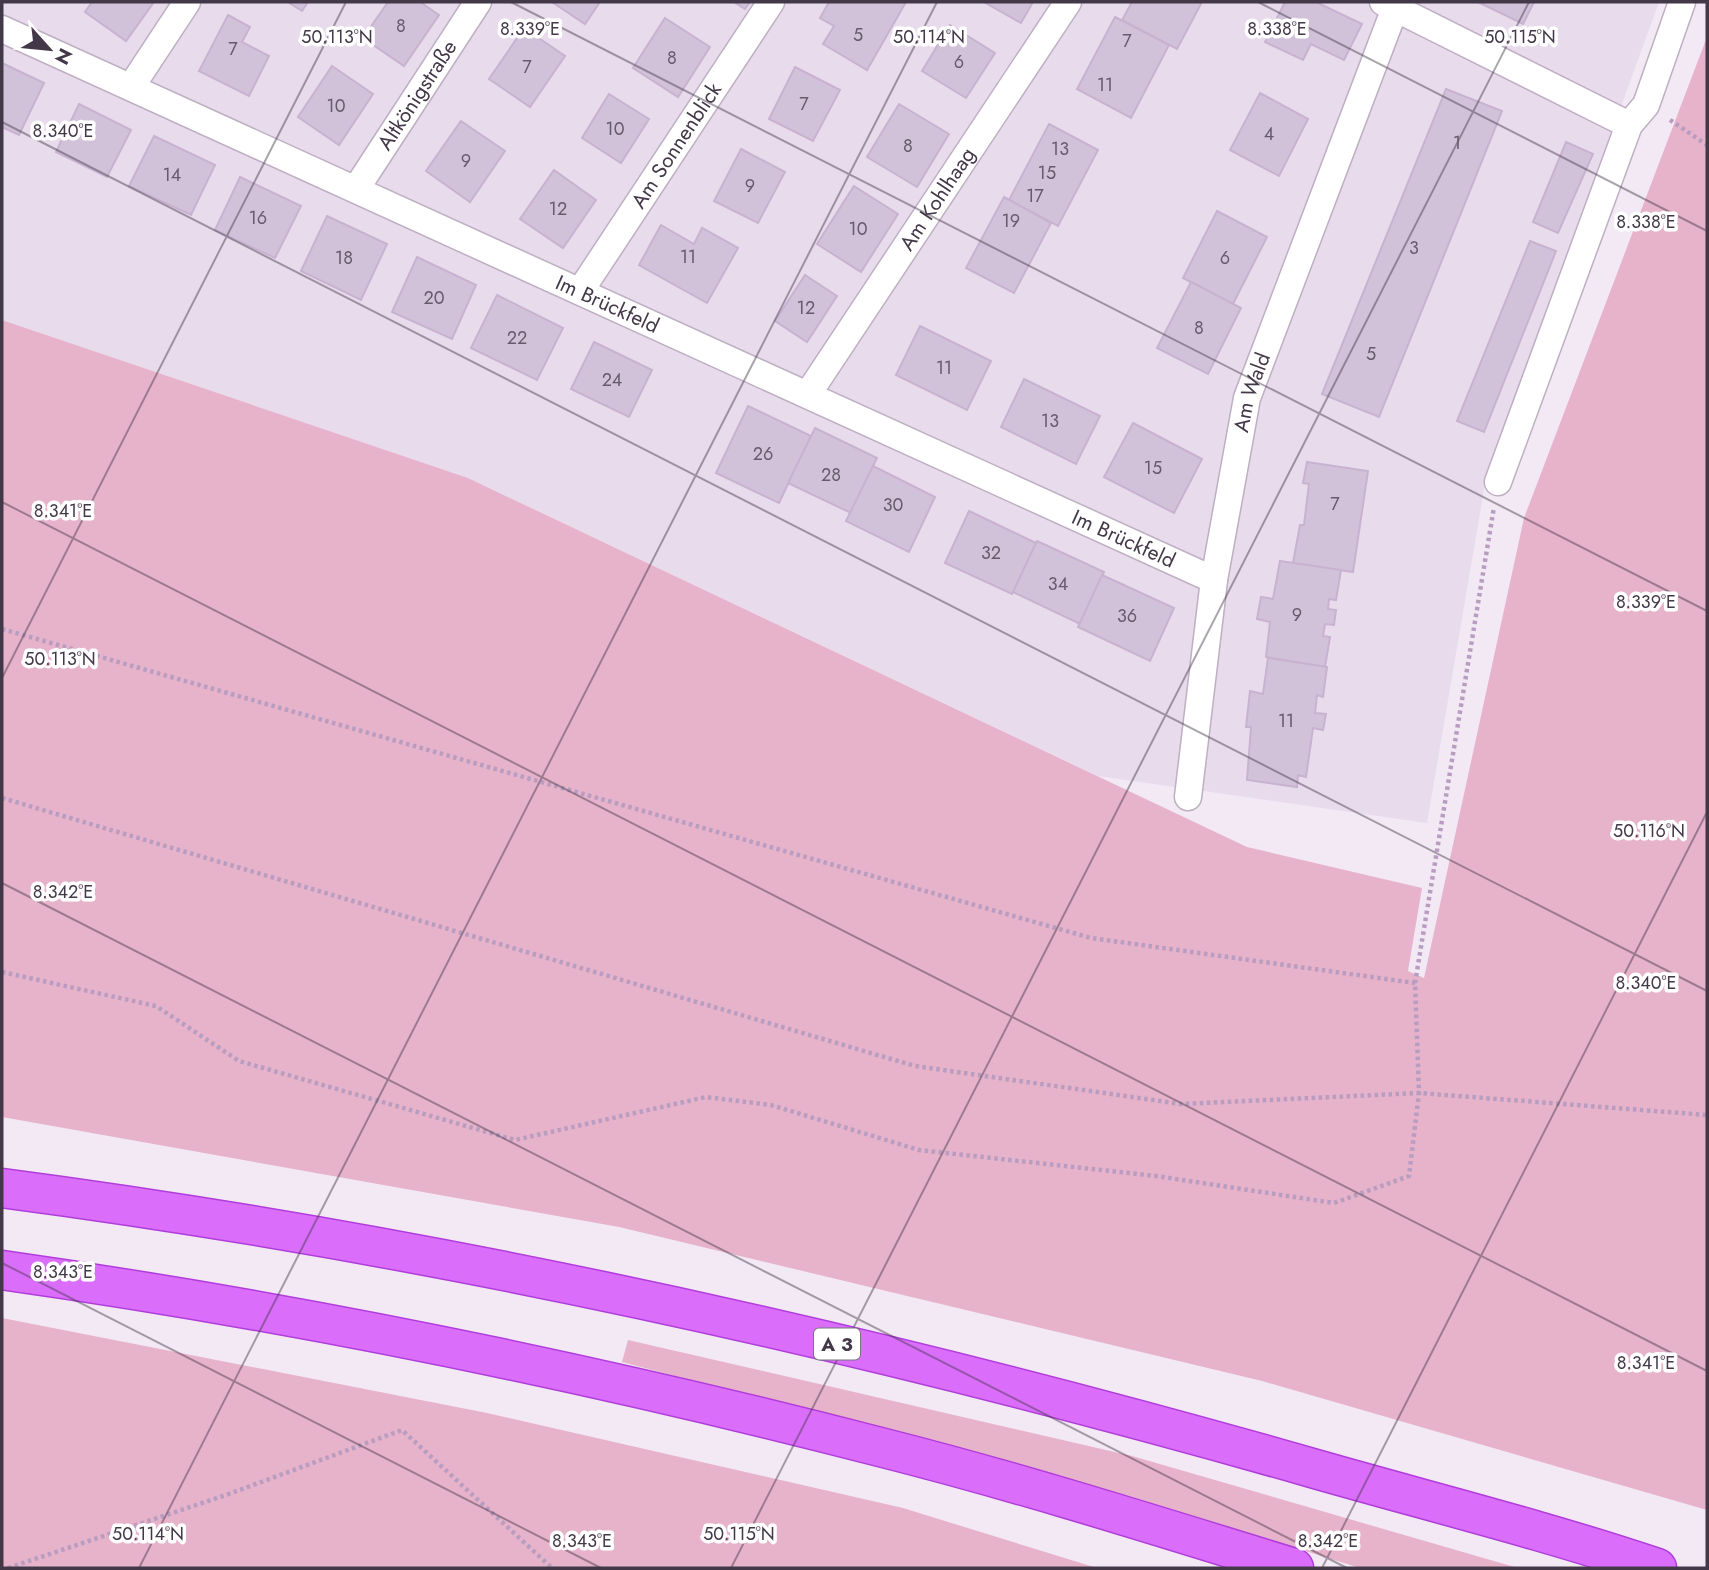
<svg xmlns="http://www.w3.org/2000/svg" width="1709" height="1570" font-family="Jost,sans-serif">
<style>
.residential{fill:#e8dbec}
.green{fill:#e7b3cb}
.building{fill:#d2c2d9;stroke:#c8b2d0;stroke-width:2}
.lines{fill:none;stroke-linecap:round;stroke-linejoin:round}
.minor-casing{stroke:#beafc3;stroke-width:29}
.motorway-casing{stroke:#b03dda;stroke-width:41}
.path{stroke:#b89dc1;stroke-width:4.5;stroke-dasharray:3.5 3.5;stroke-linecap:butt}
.minor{stroke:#fff;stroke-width:26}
.motorway{stroke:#da6efa;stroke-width:38}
.ticks{fill:none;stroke:#433848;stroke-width:2;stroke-opacity:0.45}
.labels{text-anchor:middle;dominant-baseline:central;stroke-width:7;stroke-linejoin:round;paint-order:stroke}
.number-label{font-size:18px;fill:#675a6c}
.shield{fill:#fff;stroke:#7b747f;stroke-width:2}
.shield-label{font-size:19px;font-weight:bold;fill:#433848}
.street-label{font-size:21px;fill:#433848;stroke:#fff}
.ticks-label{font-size:18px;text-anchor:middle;fill:#433848;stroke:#fff;stroke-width:7;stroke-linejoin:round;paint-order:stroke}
</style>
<rect width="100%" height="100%" fill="#f2e9f4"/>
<!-- residential -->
<path class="residential" d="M2 2H1659L1486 478 1427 823 1098 776 468 478 2 320Z"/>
<!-- green -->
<g class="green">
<path d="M1707 37V1510L1262 1381 619 1227 2 1117V320L468 478 1247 847 1422 888 1408 971 1424 978 1524 518Z"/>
<path d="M2 1318 487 1413 903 1508 1097 1568H2Z"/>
<path d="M628 1340 1132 1456 1518 1568H1360L1129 1496 622 1362Z"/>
</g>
<!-- building -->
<g class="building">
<path d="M92 2H154L126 41 85 12Z"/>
<path d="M288 2H308L302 11Z"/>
<path d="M388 2H420L439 15 404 66 363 38Z"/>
<path d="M552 2H600L585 24Z"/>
<path d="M734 2H750L745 9Z"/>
<path d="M829 2H906L867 70 823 44 834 26 820 18Z"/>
<path d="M984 2H1033L1021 23Z"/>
<path d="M1132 2H1202L1177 49 1122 20Z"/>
<path d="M1285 2H1316L1362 24 1344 60 1311 44 1303 60 1265 42Z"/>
<path d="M1478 2H1534L1523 24Z"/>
<path d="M228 15 250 27 242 42 269 56 249 96 199 71Z"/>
<path d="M1115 17 1169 45 1131 118 1077 89Z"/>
<path d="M665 18 710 47 678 97 633 68Z"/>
<path d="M950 25 995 53 966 98 922 71Z"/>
<path d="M524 28 565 56 530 107 489 79Z"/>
<path d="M2 63 44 83 19 135 2 127Z"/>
<path d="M332 66 373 94 339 145 298 117Z"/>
<path d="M795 67 840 90 813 141 769 119Z"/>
<path d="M1446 89 1502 111 1379 417 1322 394Z"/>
<path d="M1260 93 1308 119 1279 176 1230 150Z"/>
<path d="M609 94 649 119 621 163 582 138Z"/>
<path d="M79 104 131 130 107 177 56 152Z"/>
<path d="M899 104 949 134 917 187 867 157Z"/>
<path d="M461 121 505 151 470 202 426 171Z"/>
<path d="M1049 124 1098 150 1058 226 1009 200Z"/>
<path d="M154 136 215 165 191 215 129 186Z"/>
<path d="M1566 142 1593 154 1558 233 1533 222Z"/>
<path d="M741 149 785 172 758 223 714 201Z"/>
<path d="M554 170 596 200 563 248 520 219Z"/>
<path d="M240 177 301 206 275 258 215 230Z"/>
<path d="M854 186 898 214 861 272 817 244Z"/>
<path d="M1004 197 1051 223 1014 293 966 268Z"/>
<path d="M1217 211 1267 237 1233 304 1183 278Z"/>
<path d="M327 216 387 244 361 300 301 271Z"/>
<path d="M661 225 694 244 702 228 738 248 707 303 639 265Z"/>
<path d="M1530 241 1556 251 1484 432 1457 421Z"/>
<path d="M417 257 476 285 452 339 392 312Z"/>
<path d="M805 275 837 296 807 342 775 321Z"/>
<path d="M1191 282 1241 308 1208 374 1157 348Z"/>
<path d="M497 295 563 328 537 380 471 348Z"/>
<path d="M920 326 991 361 967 410 896 375Z"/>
<path d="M594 342 652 370 629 417 571 389Z"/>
<path d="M1024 379 1100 416 1076 464 1001 427Z"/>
<path d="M748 406 811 436 779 503 716 473Z"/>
<path d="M1133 423 1202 459 1174 513 1104 477Z"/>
<path d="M815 428 877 458 851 513 788 483Z"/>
<path d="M1307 462 1368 471 1353 572 1293 563 1300 525H1304L1309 484 1303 483Z"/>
<path d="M873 466 935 497 909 552 846 521Z"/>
<path d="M969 511 1036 543 1012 594 945 563Z"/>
<path d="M1037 541 1104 572 1080 624 1013 592Z"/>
<path d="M1280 561 1341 570 1336 600 1329 599 1328 609 1336 610 1334 625 1325 624 1323 636 1330 637 1325 667 1266 657 1270 622 1257 619 1261 597 1273 599Z"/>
<path d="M1102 575 1174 608 1150 661 1078 627Z"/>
<path d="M1268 658 1327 667 1323 697 1317 695 1315 713 1326 714 1323 730 1313 728 1306 777 1298 775 1297 787 1247 780 1251 727H1246L1250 691 1263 694Z"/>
</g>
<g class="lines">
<!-- minor casing -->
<g class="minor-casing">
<g id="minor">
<path d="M1383 2 1629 125"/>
<path id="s1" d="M2 29 1214 580"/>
<path d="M131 87 187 2"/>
<path id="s2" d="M356 189 478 2"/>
<path id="s3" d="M581 290 771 2"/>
<path id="s4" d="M808 394 1068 2"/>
<path d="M1498 482 1629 125 1646 105 1682 2"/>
<path id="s5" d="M1188 797 1214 580 1247 398 1395 8"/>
</g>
</g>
<!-- motorway casing -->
<g class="motorway-casing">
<g id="motorway">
<path d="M2 1188C444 1246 883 1345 1312 1468 1427 1501 1544 1530 1657 1568"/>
<path d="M2 1270C298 1312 594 1373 884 1448 1022 1483 1158 1526 1294 1568"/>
</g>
</g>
<!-- path -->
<g class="path">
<path d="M1670 120 1707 145"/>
<path d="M2 629 1091 938 1415 983"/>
<path d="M2 798 915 1066 1181 1104 1419 1093 1707 1115"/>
<path d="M2 972 156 1006 239 1061 515 1140 706 1097 771 1105 919 1150 1156 1176 1334 1203 1409 1176 1419 1093 1415 983 1494 507"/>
<path d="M8 1568 226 1495 402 1430 552 1568"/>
</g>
<!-- minor -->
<use href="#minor" class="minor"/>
<!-- motorway -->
<use href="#motorway" class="motorway"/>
</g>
<!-- ticks -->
<path class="ticks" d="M511 2 1707 611M1258 2 1707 231M2 122 1707 991M2 502 1707 1371M2 678 346 2M2 883 1347 1568M2 1263 601 1568M139 1568 937 2M731 1568 1529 2M1322 1568 1707 812"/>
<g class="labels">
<!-- number labels -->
<g class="number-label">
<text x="401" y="26">8</text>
<text x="858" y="35">5</text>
<text x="1127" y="41">7</text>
<text x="233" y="49">7</text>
<text x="672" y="58">8</text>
<text x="959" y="62">6</text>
<text x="527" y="67">7</text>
<text x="1105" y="85">11</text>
<text x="804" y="104">7</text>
<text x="336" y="106">10</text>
<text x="615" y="129">10</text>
<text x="1269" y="134">4</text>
<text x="1457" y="143">1</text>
<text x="908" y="146">8</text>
<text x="1060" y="149">13</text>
<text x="466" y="161">9</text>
<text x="1047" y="173">15</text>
<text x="172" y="175">14</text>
<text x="750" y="186">9</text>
<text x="1035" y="196">17</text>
<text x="558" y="209">12</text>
<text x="258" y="218">16</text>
<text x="1011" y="221">19</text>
<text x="858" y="229">10</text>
<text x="1414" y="248">3</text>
<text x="688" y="257">11</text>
<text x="344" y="258">18</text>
<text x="1225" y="258">6</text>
<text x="434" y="298">20</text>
<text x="806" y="308">12</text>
<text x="1199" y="328">8</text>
<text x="517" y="338">22</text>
<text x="1371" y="354">5</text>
<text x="944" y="368">11</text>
<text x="612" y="380">24</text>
<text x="1050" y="421">13</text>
<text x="763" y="454">26</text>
<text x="1153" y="468">15</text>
<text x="831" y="475">28</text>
<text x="1335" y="504">7</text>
<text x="893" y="505">30</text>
<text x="991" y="553">32</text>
<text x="1058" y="584">34</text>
<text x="1297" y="615">9</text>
<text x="1127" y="616">36</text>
<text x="1286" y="721">11</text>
</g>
<!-- shield labels -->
<rect class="shield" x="814" y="1328.5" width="46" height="31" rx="5"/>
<g class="shield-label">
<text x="837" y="1344">A 3</text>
</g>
<!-- street labels -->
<g class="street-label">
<text stroke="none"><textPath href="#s2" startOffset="112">Altkönigstraße</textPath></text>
<text stroke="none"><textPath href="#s3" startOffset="173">Am Sonnenblick</textPath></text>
<text stroke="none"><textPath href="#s4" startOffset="234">Am Kohlhaag</textPath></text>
<text stroke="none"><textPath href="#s1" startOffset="665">Im Brückfeld</textPath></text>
<text stroke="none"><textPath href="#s5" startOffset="410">Am Wald</textPath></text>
<text stroke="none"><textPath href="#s1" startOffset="1232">Im Brückfeld</textPath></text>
</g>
</g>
<g class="ticks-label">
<text x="530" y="35">8.339°E</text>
<text x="1277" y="35">8.338°E</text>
<text x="337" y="43">50.113°N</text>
<text x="929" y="43">50.114°N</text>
<text x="1520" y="43">50.115°N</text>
<text x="63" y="137">8.340°E</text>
<text x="1646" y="228">8.338°E</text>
<text x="63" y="517">8.341°E</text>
<text x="1646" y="608">8.339°E</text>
<text x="60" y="665">50.113°N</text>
<text x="1649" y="837">50.116°N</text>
<text x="63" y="898">8.342°E</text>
<text x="1646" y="989">8.340°E</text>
<text x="63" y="1278">8.343°E</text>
<text x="1646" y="1369">8.341°E</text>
<text x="148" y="1540">50.114°N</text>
<text x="739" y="1540">50.115°N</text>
<text x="582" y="1547">8.343°E</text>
<text x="1328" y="1547">8.342°E</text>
</g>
<!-- border -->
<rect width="1709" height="1570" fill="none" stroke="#433848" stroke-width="7"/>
<!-- north arrow -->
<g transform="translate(49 49) rotate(117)" stroke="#ffffff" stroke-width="5" paint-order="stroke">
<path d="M0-5L12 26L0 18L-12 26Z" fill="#433848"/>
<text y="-10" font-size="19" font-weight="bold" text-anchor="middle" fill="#433848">N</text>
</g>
</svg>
